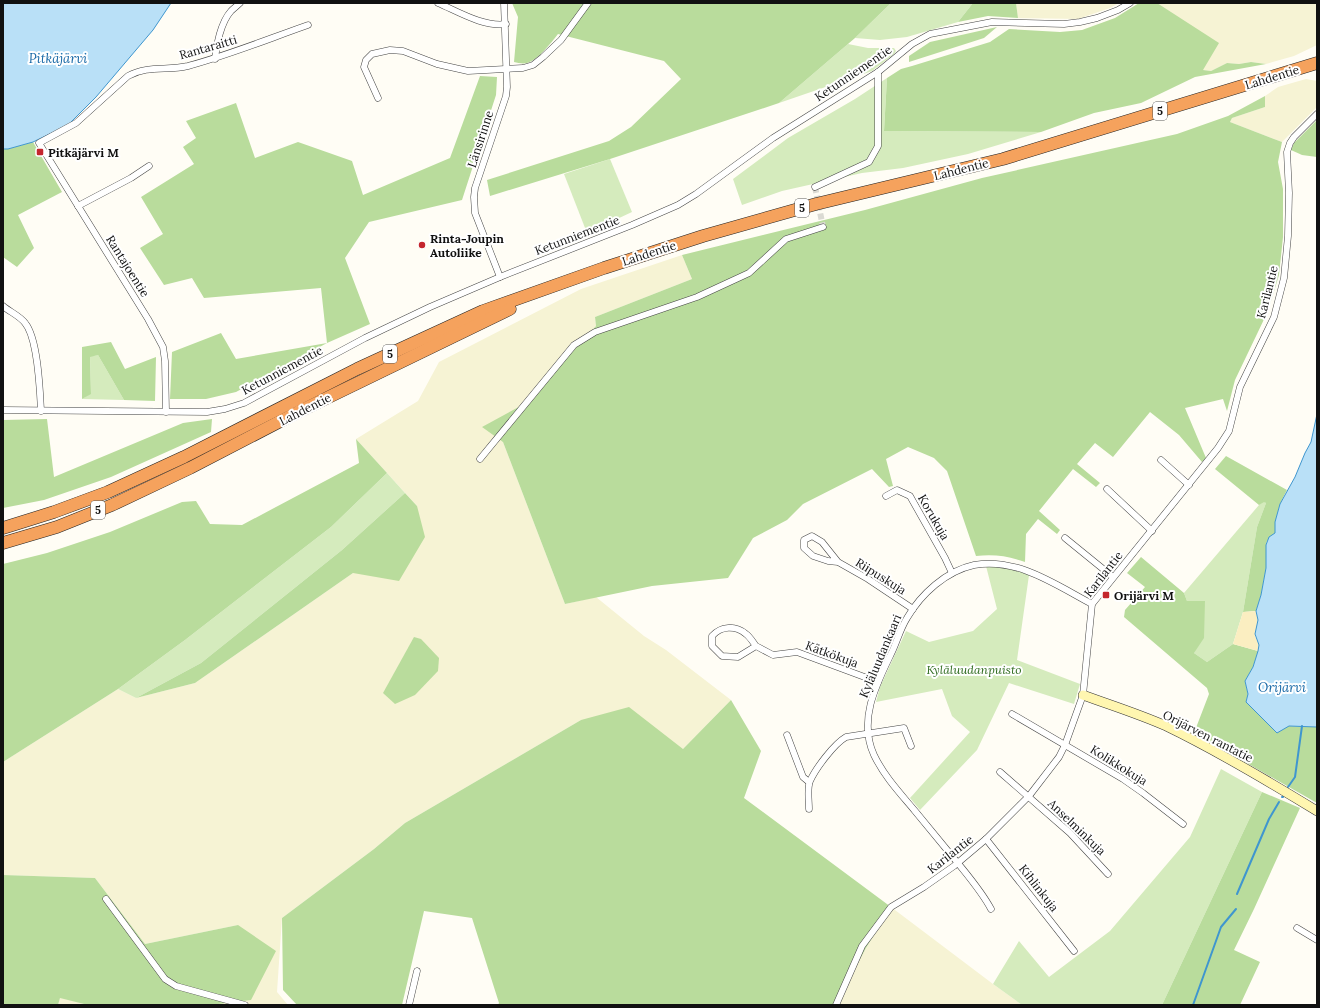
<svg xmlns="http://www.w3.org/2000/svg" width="1320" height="1008" font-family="Lora,serif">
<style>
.farmland{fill:#f6f3d4}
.green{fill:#d5ebbd}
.forest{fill:#b9dc9c}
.sand{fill:#fbeec1}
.water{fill:#b9e0f7;stroke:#3f96cf}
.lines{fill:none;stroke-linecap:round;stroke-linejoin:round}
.stream{stroke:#3f96cf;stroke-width:2}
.street-tunnel{stroke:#dbdad3;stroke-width:6;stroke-dasharray:6 3;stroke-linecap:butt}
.street-casing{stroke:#444;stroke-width:7}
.secondary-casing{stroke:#333;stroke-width:10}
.highway-casing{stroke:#222;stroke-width:13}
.street{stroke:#fff;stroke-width:6}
.secondary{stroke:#fff6b0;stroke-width:9}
.highway{stroke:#f5a25d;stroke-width:12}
.poi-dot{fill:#c4262e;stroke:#fff;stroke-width:1.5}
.labels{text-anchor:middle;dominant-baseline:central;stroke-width:4;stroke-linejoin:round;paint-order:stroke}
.shield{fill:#fff;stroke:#585858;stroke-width:1}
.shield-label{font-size:11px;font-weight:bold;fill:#111}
.street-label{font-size:12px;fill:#111;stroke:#fff}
.poi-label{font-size:12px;font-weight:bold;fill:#111;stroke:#fff;text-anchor:start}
.park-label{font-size:12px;font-style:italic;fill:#2f6b1f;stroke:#fff}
.water-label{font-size:13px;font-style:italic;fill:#1768a6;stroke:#fff}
</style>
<rect width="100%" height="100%" fill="#fffdf5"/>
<!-- farmland -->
<g class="farmland">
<path d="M1016 3H1119L1110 8 1078 19 1018 18Z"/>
<path d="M1157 3H1317V45L1294 56 1266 64 1251 62 1239 64 1227 63 1211 71 1203 70Z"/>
<path d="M1306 79 1317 81V107L1282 142 1230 122 1232 118 1265 107V96L1278 87Z"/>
<path d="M682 255 692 279 595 317 596 326 526 403 503 442 565 604 596 597 644 636 666 650 731 700 683 749 581 720 405 823 374 849 282 918 277 992 288 1005H210L238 925 145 944 95 878 3 875V762L118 689 136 698 195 683 353 573 417 506 356 439 418 401 439 362 581 289Z"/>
<path d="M891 907 993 984 1022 1005H836L866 948Z"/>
<path d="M60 997 88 1005H58Z"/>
</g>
<!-- green -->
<g class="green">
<path d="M891 3H973L958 22 907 37 880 40 855 38Z"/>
<path d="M848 44 868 48H894L896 51 894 54 872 71 779 103Z"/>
<path d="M887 78 884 131 1041 132 968 154 903 168 862 173 782 191 742 205 733 179 788 138 855 99Z"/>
<path d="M610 159 632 212 587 233 564 174Z"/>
<path d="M98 355 124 400 82 399 91 393 90 356Z"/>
<path d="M387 473 405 493 342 550 201 663 136 698 118 689 185 640 331 527Z"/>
<path d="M1264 501 1266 503 1257 527 1243 612 1233 644 1207 662 1194 653 1205 601H1187L1184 593 1259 505Z"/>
<path d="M986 566 1010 568 1029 575 1017 660 1080 684 1074 704 1009 683 977 750 920 810 910 798 970 732 952 716 942 689 876 702 880 687 906 631 929 642 973 631 997 609Z"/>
<path d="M1221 769 1262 792 1162 1005H1022L993 984 1019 941 1049 977 1110 931 1190 837Z"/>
</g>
<!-- forest -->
<g class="forest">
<path d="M512 3H891L855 38 779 103 610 159 490 196 487 180 609 141 631 127 681 79 664 61 558 34C551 43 538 60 527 63 523 64 518 63 514 62L518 17Z"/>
<path d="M973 3H1016L1018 18 988 16 958 22Z"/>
<path d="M1139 3H1157L1219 43 1203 70 1211 71 1227 63 1239 64 1251 62 1266 64 1195 77 1141 103 1094 113 1041 132 884 131 887 78 901 69 912 66 990 42 1009 29 1060 32 1082 30 1115 18Z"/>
<path d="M997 27 984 38 909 62V56L930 42Z"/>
<path d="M480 76 497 77 496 95 462 200 369 222 345 258 370 324 327 343 236 392 206 399H170L172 352 221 333 236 359 327 343 321 288 204 298 192 278 164 285 140 248 163 234 141 197 194 164 183 147 196 138 186 121 236 103 255 158 298 142 352 161 363 195 450 158Z"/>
<path d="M1265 96V107L1232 118 1230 122 1282 142 1278 162 1283 189V237L1279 275 1268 311 1235 380 1227 411 1223 399 1185 408 1206 458 1202 462 1179 435 1150 412 1113 457 1095 443 1077 464 1100 483 1096 487 1073 469 1039 511 1060 530 1057 534 1038 519 1026 534 1025 562C1008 556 994 554 976 556L947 471 934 458 908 447 886 459 893 486 889 487 872 469 803 504 787 520 753 538 728 578 652 586 565 604 503 442 482 427 526 403 596 326 595 317 692 279 682 255 865 210 982 178 1177 134 1228 116Z"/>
<path d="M1317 120V157L1302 155 1291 150 1294 143Z"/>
<path d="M33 142 62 192 18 215 34 248 17 267 3 257V149H8Z"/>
<path d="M111 342 125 369 156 357 155 401 124 400 98 355 90 357 91 394 82 399V347Z"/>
<path d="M47 419 54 477 183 423 212 419 211 432 111 477 44 500 3 508V420Z"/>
<path d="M356 439 387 473 331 527 185 640 118 689 3 762V564L47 553 110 532 182 502 196 501 210 524 242 525 359 463Z"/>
<path d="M1226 456 1287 490C1279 504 1275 518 1275 533L1267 541 1266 545V568L1261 595 1256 611 1243 612 1257 527 1266 503 1264 502 1259 505 1215 469Z"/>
<path d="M405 493 417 506 425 537 399 581 353 573 195 683 136 698 201 663 342 550Z"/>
<path d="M1141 557 1184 593 1187 601H1205L1204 638 1194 653 1207 662 1233 644 1258 651 1253 667 1245 681 1248 694 1246 702 1289 726 1317 727V803L1194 733 1209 694 1207 688 1124 617 1125 610 1145 587 1127 573Z"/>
<path d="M414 637 421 639 439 658 438 671 415 695 395 704 383 693Z"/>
<path d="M731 700 761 751 744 798 891 907 866 948 836 1005H498L499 1003 472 918 424 911 402 1005H297L283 990 282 918 374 849 405 823 581 720 629 707 683 749Z"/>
<path d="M1262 792 1300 808 1254 909 1234 950 1260 962 1240 1005H1162Z"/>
<path d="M3 875 95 878 145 944 238 925 276 951 251 1000 210 1005H88L60 998 58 1005H3Z"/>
</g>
<!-- sand -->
<path class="sand" d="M1256 611 1258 620 1255 636 1259 645 1258 651 1233 644 1243 612Z"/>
<!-- water -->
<g class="water">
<path d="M3 3H171L153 30 96 97 68 125 33 142 8 149H3Z"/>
<path d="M1317 414V727L1289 726 1277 733 1246 702 1248 694 1245 681 1253 667 1258 651 1259 645 1255 634 1258 620 1256 611 1261 595 1266 568V545L1269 537 1275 533V522L1280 504 1295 477 1305 453 1311 442Z"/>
</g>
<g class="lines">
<!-- stream -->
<g class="stream">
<path d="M1288 787 1295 777 1302 726"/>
<path d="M1282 797H1283"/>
<path d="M1237 894 1269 819 1279 802"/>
<path d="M1193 1005 1221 927 1236 909"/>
</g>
<!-- street-tunnel -->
<path class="street-tunnel" d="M815 187 823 227"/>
<!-- street casing -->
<g class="street-casing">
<g id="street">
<path d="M438 3C459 12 483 27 506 24"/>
<path d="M215 59C216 46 221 22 231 11 234 8 237 6 240 3"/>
<path d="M378 98 364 67 366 60 372 54 390 50 403 51 437 64 468 71 523 68 533 65 543 57 561 40 588 3"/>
<path d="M815 187 869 162 878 146V72"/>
<path d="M78 206 131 178 149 166"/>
<path d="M500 277 475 213 474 197 475 188 506 96 507 87 504 3"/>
<path d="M3 306C10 312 20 316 25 323 38 338 40 391 41 411"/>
<path d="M3 410 207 412 225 409 244 403 365 338 430 307 500 277 632 225 678 205 696 194 773 138 878 72 912 44 930 34 992 22 1064 24 1080 22 1097 18 1118 10 1130 3"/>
<path d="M166 412 165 361 163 347 148 319 39 143 76 123 128 76C148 65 167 71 188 66 229 55 268 39 308 25"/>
<path d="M480 459 574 345 595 332 697 297 749 273 786 239 823 227"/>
<path d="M1161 460 1189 485"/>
<path d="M1107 489 1152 531"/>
<path d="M886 496 897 490 910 496 945 558 952 573"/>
<path d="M1065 538 1113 577"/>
<path d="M838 562 822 542 812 536 804 540V548L813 556 828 561 838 562 868 579 913 609"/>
<path d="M756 646C753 642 750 637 746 634 735 625 721 626 712 636V646L722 656 738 657 756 646 773 655 797 652 878 682"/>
<path d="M1012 714 1123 779 1143 793 1183 824"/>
<path d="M787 735 803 777 809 782"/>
<path d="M1000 772 1070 833 1108 874"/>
<path d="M809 809C809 801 807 788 810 781 816 768 834 744 846 737L904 728 911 746"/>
<path d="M986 839 1074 951"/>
<path d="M106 899 165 979 176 986 245 1005"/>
<path d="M991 909C982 892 969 877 957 862 943 845 929 828 915 811 900 793 884 776 874 755 858 720 876 685 891 654 897 642 900 629 907 618 921 594 946 571 974 565 1017 557 1056 585 1092 604"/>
<path d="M1297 928 1317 940"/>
<path d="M409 1005 417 971"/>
<path d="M836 1005 862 946 891 907 924 887 954 866 986 839 1029 796 1059 757 1065 745 1083 695 1092 604 1218 448 1229 431 1240 387 1274 317 1284 278 1288 236 1289 193 1287 152 1290 143 1294 137 1317 114"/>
</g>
</g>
<!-- secondary casing -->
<g class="secondary-casing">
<path id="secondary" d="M1083 695C1110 705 1139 714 1166 726 1218 751 1268 781 1317 811"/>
</g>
<!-- highway casing -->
<g class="highway-casing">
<g id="highway">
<path d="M3 528 54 512 108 492 184 457 357 369 483 311 604 268 703 236 816 204 1003 159 1317 63"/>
<path d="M3 543 57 527 112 505 190 468 298 412 510 309"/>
</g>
</g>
<!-- street -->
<use href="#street" class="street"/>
<!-- secondary -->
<use href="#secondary" class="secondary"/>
<!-- highway -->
<use href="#highway" class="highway"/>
</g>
<!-- markers -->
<g class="poi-dot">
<rect x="36" y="148" width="8" height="8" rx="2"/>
<circle cx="422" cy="245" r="4"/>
<rect x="1102" y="591" width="8" height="8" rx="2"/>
</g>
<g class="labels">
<!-- shield labels -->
<g class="shield">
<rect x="1153" y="102" width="14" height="18" rx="3"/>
<rect x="795" y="199" width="14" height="18" rx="3"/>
<rect x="383" y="345" width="14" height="18" rx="3"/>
<rect x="91" y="501" width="14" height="18" rx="3"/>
</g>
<g class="shield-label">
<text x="1160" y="111">5</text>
<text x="802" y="208">5</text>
<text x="390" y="354">5</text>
<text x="98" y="510">5</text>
</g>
<!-- street labels -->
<g class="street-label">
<text transform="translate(208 47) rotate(-16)">Rantaraitti</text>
<text transform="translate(853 73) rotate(-34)">Ketunniementie</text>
<text transform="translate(1272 77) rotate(-17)">Lahdentie</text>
<text transform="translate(480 139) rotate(-72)">Länsirinne</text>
<text transform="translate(961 169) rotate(-14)">Lahdentie</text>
<text transform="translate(577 235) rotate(-21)">Ketunniementie</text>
<text transform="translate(649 253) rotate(-18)">Lahdentie</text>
<text transform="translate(128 266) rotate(58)">Rantajoentie</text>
<text transform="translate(1267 292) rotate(-76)">Karilantie</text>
<text transform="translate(282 370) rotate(-28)">Ketunniementie</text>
<text transform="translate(305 409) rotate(-27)">Lahdentie</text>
<text transform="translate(934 517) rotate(60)">Korukuja</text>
<text transform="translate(1103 574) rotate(-52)">Karilantie</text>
<text transform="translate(881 576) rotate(32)">Riipuskuja</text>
<text transform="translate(832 654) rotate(20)">Kätkökuja</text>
<text transform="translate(880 656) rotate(-67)">Kyläluudankaari</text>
<text transform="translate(1208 736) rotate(27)">Orijärven rantatie</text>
<text transform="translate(1119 765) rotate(32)">Kolikkokuja</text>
<text transform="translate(1077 827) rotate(44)">Anselminkuja</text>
<text transform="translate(950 854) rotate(-38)">Karilantie</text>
<text transform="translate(1039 888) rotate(52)">Kihlinkuja</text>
</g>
<!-- poi labels -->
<g class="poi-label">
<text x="48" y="152">Pitkäjärvi M</text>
<text x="430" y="238">Rinta-Joupin<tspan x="430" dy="14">Autoliike</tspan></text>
<text x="1114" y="595">Orijärvi M</text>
</g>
<!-- park labels -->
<g class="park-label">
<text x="974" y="669">Kyläluudanpuisto</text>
</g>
<!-- water labels -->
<g class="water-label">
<text x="58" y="58">Pitkäjärvi</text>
<text x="1282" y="687">Orijärvi</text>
</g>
</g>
<!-- border -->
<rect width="1320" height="1008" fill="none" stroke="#111111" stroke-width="8"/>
</svg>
